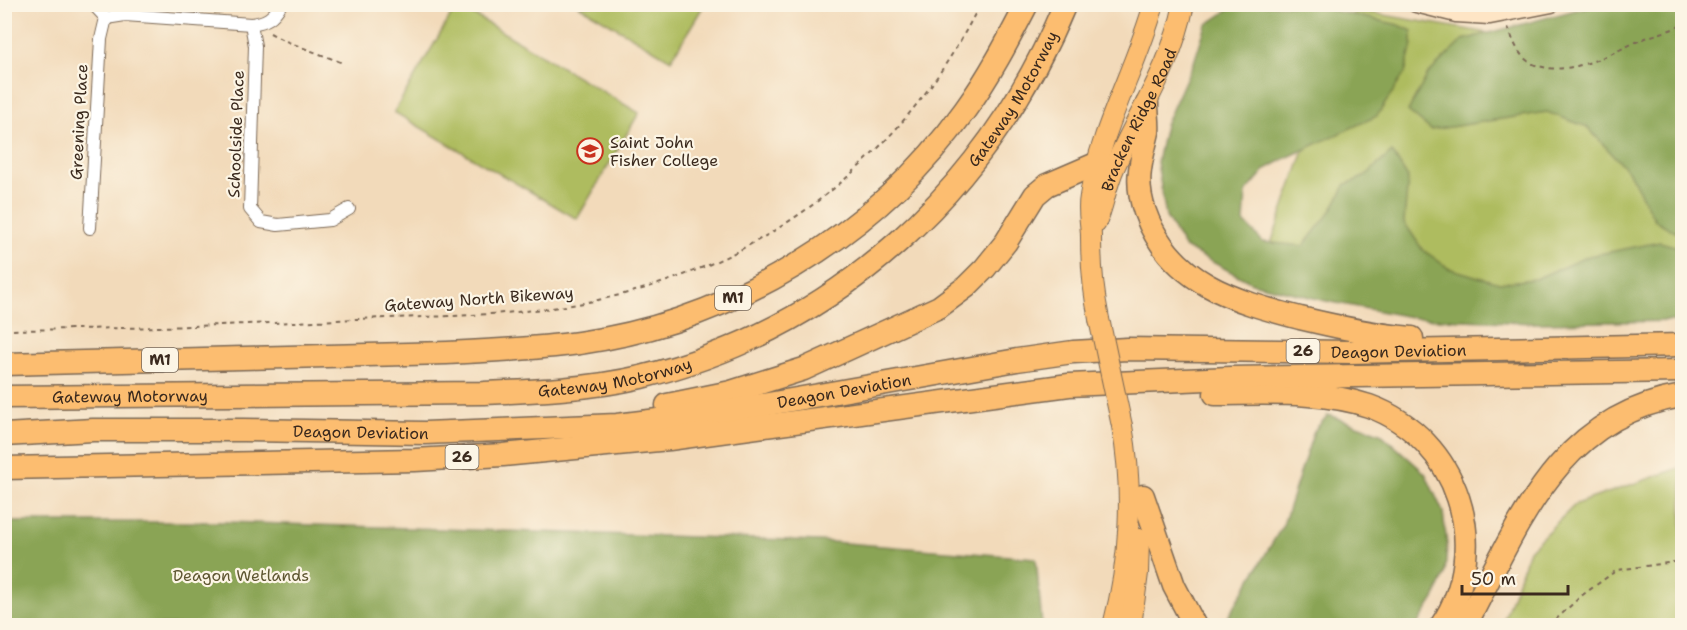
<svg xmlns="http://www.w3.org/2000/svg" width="1687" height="630" font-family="'Shantell Sans',sans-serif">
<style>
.green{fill:#aebc5e;stroke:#74733e;stroke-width:1.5}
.forest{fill:#8aa455;stroke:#62673a;stroke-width:1.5}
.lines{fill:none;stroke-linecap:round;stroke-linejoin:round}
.street-casing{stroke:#7b6855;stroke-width:14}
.secondary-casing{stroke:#7b6855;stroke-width:19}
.primary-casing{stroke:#7b6855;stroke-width:22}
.highway-casing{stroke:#7b6855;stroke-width:25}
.path{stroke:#7b6855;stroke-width:2;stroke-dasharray:4.5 4.5;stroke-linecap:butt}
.street{stroke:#fff;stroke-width:12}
.secondary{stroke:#fee5c5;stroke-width:16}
.primary{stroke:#fcbd6f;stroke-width:20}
.highway{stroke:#fcbd6f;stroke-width:22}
.primary-bridge-casing{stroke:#7b6855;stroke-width:22;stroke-linecap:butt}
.primary-bridge{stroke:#fcbd6f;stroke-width:20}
.labels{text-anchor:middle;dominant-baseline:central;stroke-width:4.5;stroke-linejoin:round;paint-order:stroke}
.shield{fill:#fcf5e5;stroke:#75675a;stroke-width:1.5}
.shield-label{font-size:15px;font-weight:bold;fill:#3b2a1e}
.street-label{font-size:16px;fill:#3b2a1e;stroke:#fcf5e5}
.poi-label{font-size:16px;fill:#3b2a1e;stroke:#fcf5e5;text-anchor:start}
.park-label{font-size:16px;fill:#5e5631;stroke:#fcf5e5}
</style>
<rect width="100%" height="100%" fill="#fcf5e5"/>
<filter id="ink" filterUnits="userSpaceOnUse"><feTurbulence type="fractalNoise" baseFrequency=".0167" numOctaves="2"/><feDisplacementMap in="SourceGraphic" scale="12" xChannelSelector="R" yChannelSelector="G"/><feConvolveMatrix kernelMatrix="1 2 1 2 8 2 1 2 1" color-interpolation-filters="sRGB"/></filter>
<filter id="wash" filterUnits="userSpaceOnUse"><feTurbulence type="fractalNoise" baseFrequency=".008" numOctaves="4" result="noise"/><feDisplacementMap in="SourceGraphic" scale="24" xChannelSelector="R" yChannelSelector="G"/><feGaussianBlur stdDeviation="1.35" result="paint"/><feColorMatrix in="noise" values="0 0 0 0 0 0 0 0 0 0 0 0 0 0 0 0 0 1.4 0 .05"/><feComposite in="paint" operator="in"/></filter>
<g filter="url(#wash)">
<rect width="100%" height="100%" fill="#f2daba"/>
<!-- green -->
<g class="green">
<path d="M457 5 639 113 577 219 394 112Z"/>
<path d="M578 5H704L671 60Z"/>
<path d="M1354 10 1494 34 1682 14V295L1429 286 1268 252Z"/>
<path d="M1682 467V625H1502L1529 550 1576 504Z"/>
</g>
<!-- forest -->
<g class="forest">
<path d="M1598 4 1682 5V236L1655 220 1629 172 1587 127 1547 112 1431 130 1408 111 1428 74 1463 40Z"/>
<path d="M1236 5H1309L1399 25 1412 31V45L1405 73 1377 116 1286 158 1266 169 1246 192 1244 222 1263 242 1303 246 1331 211 1346 184 1364 177 1392 152 1408 178 1404 222 1422 249 1448 268 1499 283 1535 279 1589 256 1660 242 1682 248V321L1534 323 1416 318 1326 301 1252 283 1184 247 1166 217 1157 162 1165 125 1195 59 1206 25Z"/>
<path d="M1328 415 1380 433 1425 473 1443 512 1447 545 1445 574 1434 599 1417 625H1230L1228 617 1283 525 1314 431Z"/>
<path d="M4 522H224L820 541 1036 558 1042 625H5Z"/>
</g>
</g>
<g filter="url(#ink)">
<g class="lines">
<!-- street casing -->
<g class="street-casing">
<g id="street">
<path d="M93 4 106 18 125 15 251 24C266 22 273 18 281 4"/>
<path d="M251 24 255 46 250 209 261 222 278 225 330 220 349 209"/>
<path d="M90 228 101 39 106 18"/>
</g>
</g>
<!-- secondary casing -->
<g class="secondary-casing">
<path id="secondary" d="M1416 4 1456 14 1490 16 1552 4"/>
</g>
<!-- primary casing -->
<g class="primary-casing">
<g id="primary">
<path id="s1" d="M1096 223C1104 205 1106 185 1115 166 1140 109 1171 68 1184 4"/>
<path d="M1099 319C1093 291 1091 265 1091 237 1091 222 1087 212 1090 196 1100 129 1136 69 1154 4"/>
<path d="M1113 626C1130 562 1134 490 1122 426"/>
<path d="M1131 626 1138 573 1139 539"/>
</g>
</g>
<!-- highway casing -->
<g class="highway-casing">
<g id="highway">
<path d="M1147 104C1147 113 1149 123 1148 132 1141 162 1134 181 1145 212 1170 283 1235 301 1300 318 1338 327 1374 335 1412 338"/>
<path d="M4 364 447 353C491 351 535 349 579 343 730 322 876 235 965 110 989 77 1008 41 1027 4"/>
<path d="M1215 394C1263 394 1323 390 1369 406 1458 438 1494 547 1441 626"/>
<path id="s2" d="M4 397 484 393C537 391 589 389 641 377 838 329 988 189 1065 4"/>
<path d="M667 405 731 392 804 369 939 307 966 287 985 268 1006 242 1035 195 1047 185 1098 163"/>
<path id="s3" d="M4 435 93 430H243L425 433 617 425 723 412 1017 360 1073 352 1127 349 1350 352 1682 345"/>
<path d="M4 468 415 460 503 455 669 439 1069 385 1230 378 1682 371"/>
<path d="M1143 496 1174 586 1195 626"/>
<path d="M1465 626C1518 526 1557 416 1682 396"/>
</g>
</g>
<!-- path -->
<g class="path">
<path d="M1508 27C1513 41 1519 58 1533 64 1570 79 1610 53 1643 39 1656 34 1670 31 1682 25"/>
<path d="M270 33 283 40 343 63"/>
<path d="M4 330C122 329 239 325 357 319 436 316 519 317 598 300 766 265 904 158 980 4"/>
<path d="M1549 626 1581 596 1617 570 1682 561"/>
</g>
<!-- street -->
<use href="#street" class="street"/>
<!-- secondary -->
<use href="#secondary" class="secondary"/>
<!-- primary -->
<use href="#primary" class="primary"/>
<!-- highway -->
<use href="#highway" class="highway"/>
<!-- primary-bridge casing -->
<g class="primary-bridge-casing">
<path id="primary-bridge" d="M1099 319 1122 426"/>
</g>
<!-- primary-bridge -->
<use href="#primary-bridge" class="primary-bridge"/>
</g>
</g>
<!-- icons -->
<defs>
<g id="school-ring" transform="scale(1.35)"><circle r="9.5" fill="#fcf5e5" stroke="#c8321e" stroke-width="1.5"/><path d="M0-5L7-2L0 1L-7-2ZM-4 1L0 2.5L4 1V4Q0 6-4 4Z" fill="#c8321e"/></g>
</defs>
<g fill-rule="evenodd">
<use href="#school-ring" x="590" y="151"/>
</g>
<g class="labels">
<!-- shield labels -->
<g class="shield">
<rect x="715" y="286" width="36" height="24" rx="4.5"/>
<rect x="1286.5" y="339" width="33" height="24" rx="4.5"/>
<rect x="142" y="348" width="36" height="24" rx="4.5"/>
<rect x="445.5" y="445" width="33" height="24" rx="4.5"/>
</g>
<g class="shield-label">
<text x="733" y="298">M1</text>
<text x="1303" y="351">26</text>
<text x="160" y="360">M1</text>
<text x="462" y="457">26</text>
</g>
<!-- street labels -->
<g class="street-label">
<text stroke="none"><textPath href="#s2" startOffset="1116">Gateway Motorway</textPath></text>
<text stroke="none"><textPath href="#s1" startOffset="112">Bracken Ridge Road</textPath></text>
<text transform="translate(79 122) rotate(-87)">Greening Place</text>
<text transform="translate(236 134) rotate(-88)">Schoolside Place</text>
<text transform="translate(479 299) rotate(-4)">Gateway North Bikeway</text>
<text stroke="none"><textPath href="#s3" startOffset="1401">Deagon Deviation</textPath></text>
<text stroke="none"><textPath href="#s2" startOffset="612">Gateway Motorway</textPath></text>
<text stroke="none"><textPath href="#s3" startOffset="843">Deagon Deviation</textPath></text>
<text stroke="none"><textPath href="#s2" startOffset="126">Gateway Motorway</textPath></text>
<text stroke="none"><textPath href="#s3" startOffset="357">Deagon Deviation</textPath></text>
</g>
<!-- poi labels -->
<g class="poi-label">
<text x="610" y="142">Saint John<tspan x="610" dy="18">Fisher College</tspan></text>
</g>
<!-- park labels -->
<g class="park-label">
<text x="241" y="575">Deagon Wetlands</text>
</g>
</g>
<!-- margin -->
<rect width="1687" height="630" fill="none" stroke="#fcf5e5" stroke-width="24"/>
<!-- scale -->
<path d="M1462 585v9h106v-9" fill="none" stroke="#3b2a1e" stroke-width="3"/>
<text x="1471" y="585" font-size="18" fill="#3b2a1e" stroke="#fcf5e5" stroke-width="4.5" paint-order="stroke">50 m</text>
</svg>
